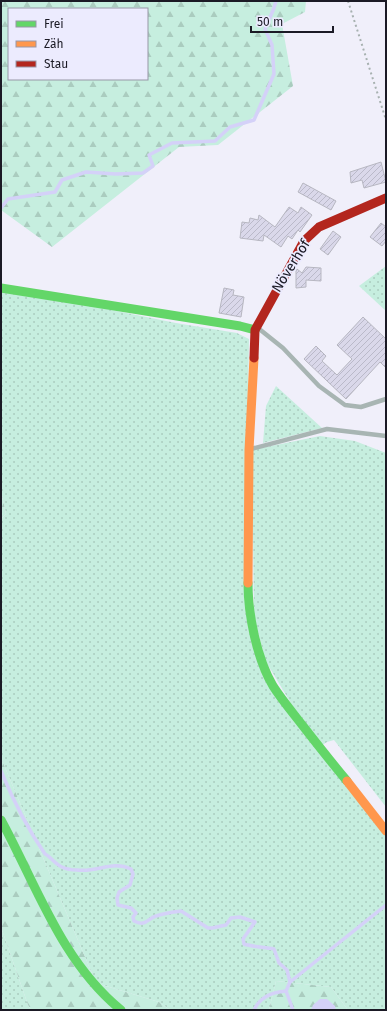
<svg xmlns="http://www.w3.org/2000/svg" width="387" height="1011" font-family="'Fira Sans',sans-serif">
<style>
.grass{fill:url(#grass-dots)}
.forest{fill:url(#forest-firs);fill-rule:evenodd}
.water{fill:#d4d1f8}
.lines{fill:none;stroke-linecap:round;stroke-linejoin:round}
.stream{stroke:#d4d1f8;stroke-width:3.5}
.building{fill:url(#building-hatch);stroke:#b7b7c1}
.path{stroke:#a7b1b0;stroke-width:2;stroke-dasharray:2 3;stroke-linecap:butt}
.lane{stroke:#a8b5b3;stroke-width:4.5}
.fast{stroke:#63d668;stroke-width:9}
.slow{stroke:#ff974d;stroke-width:9}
.jam{stroke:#b3261e;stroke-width:9}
.labels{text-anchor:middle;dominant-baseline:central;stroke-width:3.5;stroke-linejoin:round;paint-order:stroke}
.street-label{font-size:14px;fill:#1b1a25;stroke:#ecebfe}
</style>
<defs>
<pattern id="grass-dots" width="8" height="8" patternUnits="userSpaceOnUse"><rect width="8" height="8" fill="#c6eedf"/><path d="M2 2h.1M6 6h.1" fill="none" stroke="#aaccbf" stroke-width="1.8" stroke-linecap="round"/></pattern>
<pattern id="forest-firs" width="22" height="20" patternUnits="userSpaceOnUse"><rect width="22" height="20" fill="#c6eedf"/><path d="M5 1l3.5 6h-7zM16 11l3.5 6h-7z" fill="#aaccbf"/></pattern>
<pattern id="building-hatch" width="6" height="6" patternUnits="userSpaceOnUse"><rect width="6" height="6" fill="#dad8ea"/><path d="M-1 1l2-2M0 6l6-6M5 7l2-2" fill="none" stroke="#bab9c9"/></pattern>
</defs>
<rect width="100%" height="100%" fill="#f0effa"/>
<!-- grass -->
<g class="grass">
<path d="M386 266V311L359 286Z"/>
<path d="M1 292 97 307 176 323 237 333 249 339 244 583 261 670 386 836V1010H348L331 987 276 981 269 1010H170L159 1002 96 983 1 758V519L6 514 1 491Z"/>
<path d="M276 386 322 428 263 443 266 406Z"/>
<path d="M320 436 355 441 386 453V807L334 740 327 742 321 746 298 715 265 660 254 615 252 450Z"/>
<path d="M1 927 28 1005 31 1010H1Z"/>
</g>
<!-- forest -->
<g class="forest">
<path d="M1 1H146L149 2 151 1H306L305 12 282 24 293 86 218 145 179 147 52 247 1 210ZM9 9H147V79H9Z"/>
<path d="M1 491 6 514 1 519Z"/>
<path d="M1 758 96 983 159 1002 170 1010H31L28 1005 1 927Z"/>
<path d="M276 981 331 987 348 1010H269Z"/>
</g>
<!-- water -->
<path class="water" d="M320 999H327L335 1006 336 1010H311L313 1005Z"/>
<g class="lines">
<!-- stream -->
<g class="stream">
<path d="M1 208 8 199 55 192 62 180 86 172 116 174 143 173 153 166 149 155 172 143 215 141 230 127 254 120 274 74 272 45 265 29 274 8 276 1"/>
<path d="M1 771C13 800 27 828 45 854 51 857 55 864 62 867 66 869 72 870 77 870 97 873 112 860 131 869L133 874 130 885 119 892 117 898 118 905 131 908 136 913 133 917 134 921C146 927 147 919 156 916 164 913 173 912 181 911L208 928H212L226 925 231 918 240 917 255 922 243 939 244 944C253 947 264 947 274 949L279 963 287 970 290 982 286 991 293 1010"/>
<path d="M290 982 386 905"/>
<path d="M254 1010C260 997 273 992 286 991"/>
</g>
</g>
<!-- building -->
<g class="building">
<path d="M381 162 386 182 364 188 362 180 351 183 350 172Z"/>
<path d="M303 183 336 201 331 210 298 192Z"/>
<path d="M289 207 298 213 301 207 312 215 300 232 298 230 292 239 288 236 281 247 264 235 263 241 240 238 242 222 249 223 250 218 258 220 259 215 275 227Z"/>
<path d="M381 223 386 227V241L382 246 370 237Z"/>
<path d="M333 231 341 237 328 255 320 249Z"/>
<path d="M306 267 321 268V281L306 280V287L296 288V271L297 269 302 273Z"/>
<path d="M224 288 234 290 233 295 244 297 241 317 219 313Z"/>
<path d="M363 317 386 339V368L380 362 346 399 304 359 316 346 326 356 322 361 337 375 352 359 337 345Z"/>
</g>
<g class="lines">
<!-- path -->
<path class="path" d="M348 1 386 120"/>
<!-- lane -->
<g class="lane">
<path d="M258 328 283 348 319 386 345 405 361 407 386 399"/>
<path d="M251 449 327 429 386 436"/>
</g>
<!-- fast -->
<g class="fast">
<path d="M1 288 240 326 255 330"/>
<path d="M248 583C248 615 257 659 273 686 282 700 293 713 303 726 317 744 332 763 347 781"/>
<path d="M1 820C37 886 61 961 121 1010"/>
</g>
<!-- slow -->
<g class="slow">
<path d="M248 583 249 450 254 358"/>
<path d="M347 781 386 831"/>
</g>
<!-- jam -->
<path class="jam" d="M254 358 255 330 304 241 319 227 386 198"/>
</g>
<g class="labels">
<!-- street labels -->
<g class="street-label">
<text transform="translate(291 266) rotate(-58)">Növerhof</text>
</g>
</g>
<!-- border -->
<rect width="387" height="1011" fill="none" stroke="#1b1a25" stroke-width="4"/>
<!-- legend -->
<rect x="8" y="8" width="140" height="72" fill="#ecebfe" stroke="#9897a7"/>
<rect x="16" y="21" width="20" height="6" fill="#63d668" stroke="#9897a7"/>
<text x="44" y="28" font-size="12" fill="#1b1a25">Frei</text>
<rect x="16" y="41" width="20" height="6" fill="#ff974d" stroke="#9897a7"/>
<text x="44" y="48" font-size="12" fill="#1b1a25">Zäh</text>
<rect x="16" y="61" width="20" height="6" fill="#b3261e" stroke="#9897a7"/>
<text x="44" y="68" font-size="12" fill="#1b1a25">Stau</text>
<!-- scale -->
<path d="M251 26v6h82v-6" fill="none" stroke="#1b1a25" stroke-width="2"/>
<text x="257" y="26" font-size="12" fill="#1b1a25" stroke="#ecebfe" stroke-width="3" paint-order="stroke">50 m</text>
</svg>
